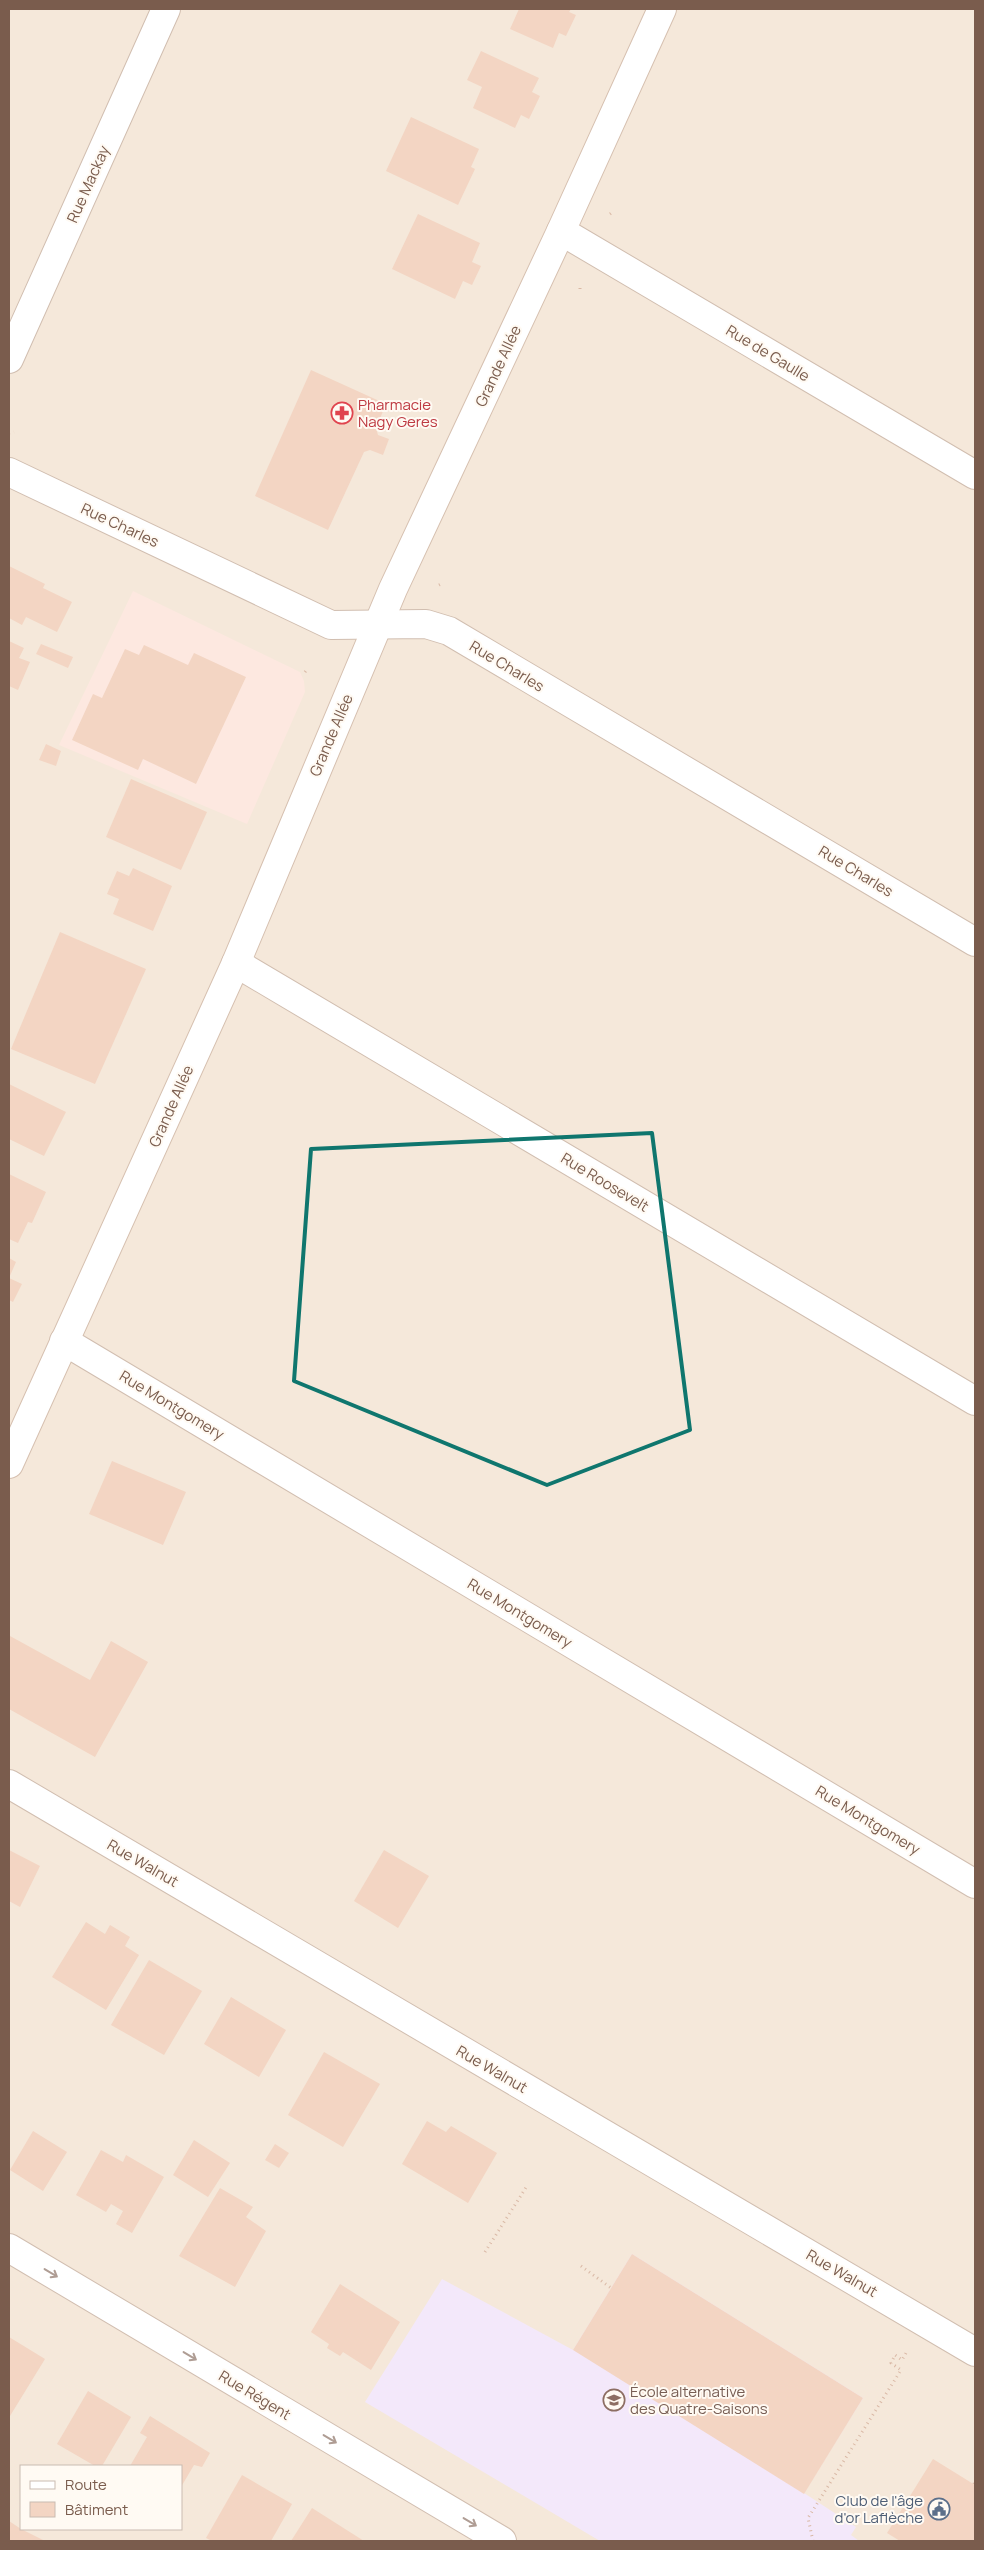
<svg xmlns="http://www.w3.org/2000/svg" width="984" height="2550" font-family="Manrope,sans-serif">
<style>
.residential{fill:#f5e8da;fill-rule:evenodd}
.commercial{fill:#fde8e0}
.education{fill:#f3e8fa}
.building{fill:#f3d5c3}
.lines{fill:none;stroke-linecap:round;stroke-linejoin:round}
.minor-casing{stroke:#d1beb0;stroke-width:30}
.secondary-casing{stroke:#d6c0b0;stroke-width:30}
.path{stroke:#d9b8a5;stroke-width:3;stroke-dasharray:1 4;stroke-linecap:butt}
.minor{stroke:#fff;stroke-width:28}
.secondary{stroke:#fff;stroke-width:28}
.oneway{stroke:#af9d94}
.marked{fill:none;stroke:#0f766e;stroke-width:4;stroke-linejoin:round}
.labels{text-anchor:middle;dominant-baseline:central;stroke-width:4;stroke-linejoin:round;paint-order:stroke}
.street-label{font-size:15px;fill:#7a5c4d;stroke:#fffaf3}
.health-label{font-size:15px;fill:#be3a42;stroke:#fffaf3;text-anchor:start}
.education-label{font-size:15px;fill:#785e54;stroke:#fffaf3;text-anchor:start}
.service-label{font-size:15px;fill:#4e5e75;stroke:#fffaf3;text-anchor:end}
</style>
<rect width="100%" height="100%" fill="#fdf6ec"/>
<!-- residential -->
<path class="residential" d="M9 9H975V2541H9ZM21 2466H181V2529H21Z"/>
<!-- commercial -->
<path class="commercial" d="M133 591 300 672 304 681 305 692 247 824 59 745Z"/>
<!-- education -->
<path class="education" d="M632 2254 863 2398 804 2493 856 2527 851 2535 859 2541H600L365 2402 442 2279 573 2350Z"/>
<!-- building -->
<g class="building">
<path d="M519 9H571L569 12 576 15 566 36 559 33 553 48 510 29Z"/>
<path d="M481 51 539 78 532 92 540 96 529 119 521 115 515 128 473 108 482 87 467 80Z"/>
<path d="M411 117 479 149 471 167 475 169 458 205 386 171Z"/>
<path d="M418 214 480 243 472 262 481 266 472 285 463 281 455 299 392 269Z"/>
<path d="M311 370 386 404 376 428 378 435 389 439 383 455 370 450 364 452 328 530 255 496Z"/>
<path d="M9 566 45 584 43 588 72 602 57 632 26 617 22 625 9 618Z"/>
<path d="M9 641 24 648 19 658 30 662 18 690 9 686Z"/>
<path d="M41 644 73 657 68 668 36 654Z"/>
<path d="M144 645 188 665 194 653 246 677 196 784 143 759 138 770 72 740 93 694 102 698 125 649 139 655Z"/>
<path d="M46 744 61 751 56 766 39 760Z"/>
<path d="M131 779 207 812 181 870 106 837Z"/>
<path d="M133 868 172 886 153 931 113 914 119 899 107 894 117 871 129 876Z"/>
<path d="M60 932 146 969 95 1084 11 1049Z"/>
<path d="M9 1084 66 1112 44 1156 9 1139Z"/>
<path d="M9 1174 46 1192 32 1223 28 1222 18 1243 9 1239Z"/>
<path d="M9 1258 16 1262 9 1278 22 1284 13 1302 9 1300Z"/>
<path d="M112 1461 186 1492 163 1545 89 1514Z"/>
<path d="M10 1636 90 1680 111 1641 148 1662 95 1757 9 1709Z"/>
<path d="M9 1850 40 1866 20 1907 9 1901Z"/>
<path d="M384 1850 429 1876 398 1928 354 1901Z"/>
<path d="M86 1922 105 1934 110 1925 130 1937 125 1946 139 1955 106 2010 52 1977Z"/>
<path d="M149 1960 202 1991 164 2055 111 2025Z"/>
<path d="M231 1997 286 2030 259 2077 204 2044Z"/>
<path d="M324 2052 380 2084 343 2147 288 2115Z"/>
<path d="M427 2121 446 2132 451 2126 497 2153 468 2203 402 2164Z"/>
<path d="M33 2131 67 2152 43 2191 10 2170Z"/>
<path d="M194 2140 230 2163 208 2197 173 2175Z"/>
<path d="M275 2144 289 2153 279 2168 265 2160Z"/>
<path d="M101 2150 123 2162 126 2155 164 2177 132 2233 116 2224 123 2211 111 2204 106 2212 76 2195Z"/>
<path d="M220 2188 253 2207 246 2217 266 2231 235 2287 179 2256Z"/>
<path d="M632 2254 863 2398 804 2494 573 2350Z"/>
<path d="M340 2284 400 2322 371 2370 343 2352 340 2356 327 2348 329 2344 311 2332Z"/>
<path d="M9 2337 45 2359 10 2416H9Z"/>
<path d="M88 2391 131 2417 102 2466H95L57 2444Z"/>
<path d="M150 2416 210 2453 202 2467 194 2465 181 2487V2466H130L147 2437 140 2433Z"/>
<path d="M933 2459 975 2485V2541H900L887 2533Z"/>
<path d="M242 2475 292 2504 271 2541H212L206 2538Z"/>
<path d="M312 2508 364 2541H291Z"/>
<path d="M9 2521 21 2529 45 2541H9Z"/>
</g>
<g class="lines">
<!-- minor casing -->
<g class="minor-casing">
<g id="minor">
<path d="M561 231 975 475"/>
<path d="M9 359 166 9"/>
<path d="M9 472 331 625 426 624 449 631 975 942"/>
<path d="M236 963 975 1401"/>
<path d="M64 1341 975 1884"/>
<path d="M9 1784 975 2352"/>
<path d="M9 2248 502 2541"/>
</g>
</g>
<!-- secondary casing -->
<g class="secondary-casing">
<path id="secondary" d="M9 1464 236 963 393 589 561 231 662 9"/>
</g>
<!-- path -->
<g class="path">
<path d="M610 214 614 211"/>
<path d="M580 288V292"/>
<path d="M9 433 14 432"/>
<path d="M439 585 443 583"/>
<path d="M305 672 308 668"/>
<path d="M485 2252 527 2186"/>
<path d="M581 2266 611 2288"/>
<path d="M974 2484 975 2481"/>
<path d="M813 2541 808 2518 901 2370 891 2363 895 2355 902 2360 906 2353"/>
</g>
<!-- minor -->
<use href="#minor" class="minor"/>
<!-- secondary -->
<use href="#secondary" class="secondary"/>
</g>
<!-- one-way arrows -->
<defs><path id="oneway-shaft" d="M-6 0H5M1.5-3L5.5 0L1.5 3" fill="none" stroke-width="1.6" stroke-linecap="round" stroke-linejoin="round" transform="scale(1.25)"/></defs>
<g class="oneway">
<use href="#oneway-shaft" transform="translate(51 2273) rotate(31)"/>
<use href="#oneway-shaft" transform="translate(190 2356) rotate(31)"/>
<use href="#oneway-shaft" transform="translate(330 2439) rotate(31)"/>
<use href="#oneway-shaft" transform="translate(470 2522) rotate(31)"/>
</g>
<!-- marked area -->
<path class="marked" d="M652 1133 690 1430 547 1485 294 1381 311 1149Z"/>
<!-- icons -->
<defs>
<g id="pharmacy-ring" transform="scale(1.125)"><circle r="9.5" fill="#fffaf3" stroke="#e0444e" stroke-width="1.5"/><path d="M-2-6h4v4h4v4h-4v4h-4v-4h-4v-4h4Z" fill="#e0444e"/></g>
<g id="school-ring" transform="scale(1.125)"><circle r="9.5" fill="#fffaf3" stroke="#8d6e63" stroke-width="1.5"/><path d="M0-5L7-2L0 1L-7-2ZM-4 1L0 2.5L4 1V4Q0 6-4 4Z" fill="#8d6e63"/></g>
<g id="civic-ring" transform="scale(1.125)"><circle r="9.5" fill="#fffaf3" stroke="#5c6f8a" stroke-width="1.5"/><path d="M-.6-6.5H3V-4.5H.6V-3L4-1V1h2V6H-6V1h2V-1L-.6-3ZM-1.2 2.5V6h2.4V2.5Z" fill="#5c6f8a"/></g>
</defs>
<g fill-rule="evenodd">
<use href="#pharmacy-ring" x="342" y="413"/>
<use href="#school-ring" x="614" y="2400"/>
<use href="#civic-ring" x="939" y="2509"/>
</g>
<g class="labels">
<!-- street labels -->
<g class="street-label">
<text transform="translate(88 184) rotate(-66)">Rue Mackay</text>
<text transform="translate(768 353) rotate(31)">Rue de Gaulle</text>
<text transform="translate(498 366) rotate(-65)">Grande Allée</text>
<text transform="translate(120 525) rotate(25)">Rue Charles</text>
<text transform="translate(507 666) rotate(31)">Rue Charles</text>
<text transform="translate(331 735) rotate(-67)">Grande Allée</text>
<text transform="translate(856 871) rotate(31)">Rue Charles</text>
<text transform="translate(171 1106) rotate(-66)">Grande Allée</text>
<text transform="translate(605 1182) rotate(31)">Rue Roosevelt</text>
<text transform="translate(172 1405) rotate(31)">Rue Montgomery</text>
<text transform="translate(520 1613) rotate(31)">Rue Montgomery</text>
<text transform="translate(868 1820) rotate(31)">Rue Montgomery</text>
<text transform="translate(143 1863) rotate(30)">Rue Walnut</text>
<text transform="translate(492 2069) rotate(30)">Rue Walnut</text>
<text transform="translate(842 2273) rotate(30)">Rue Walnut</text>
<text transform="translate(255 2395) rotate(31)">Rue Régent</text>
</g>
<!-- health labels -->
<g class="health-label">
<text x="358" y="404">Pharmacie<tspan x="358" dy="17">Nagy Geres</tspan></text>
</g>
<!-- education labels -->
<g class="education-label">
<text x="630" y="2391">École alternative<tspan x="630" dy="17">des Quatre-Saisons</tspan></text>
</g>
<!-- service labels -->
<g class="service-label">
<text x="923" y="2500">Club de l'âge<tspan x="923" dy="17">d'or Laflèche</tspan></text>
</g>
</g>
<!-- border -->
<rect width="984" height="2550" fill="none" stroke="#7a5c4d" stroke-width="20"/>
<!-- legend -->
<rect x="20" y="2465" width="162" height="65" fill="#fffaf3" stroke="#cabbb1"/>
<rect x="30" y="2481" width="25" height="8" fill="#ffffff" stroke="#cabbb1"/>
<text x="65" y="2490" font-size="15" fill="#7a5c4d">Route</text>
<rect x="30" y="2502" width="25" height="15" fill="#f3d5c3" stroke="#cabbb1"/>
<text x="65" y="2515" font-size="15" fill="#7a5c4d">Bâtiment</text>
</svg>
